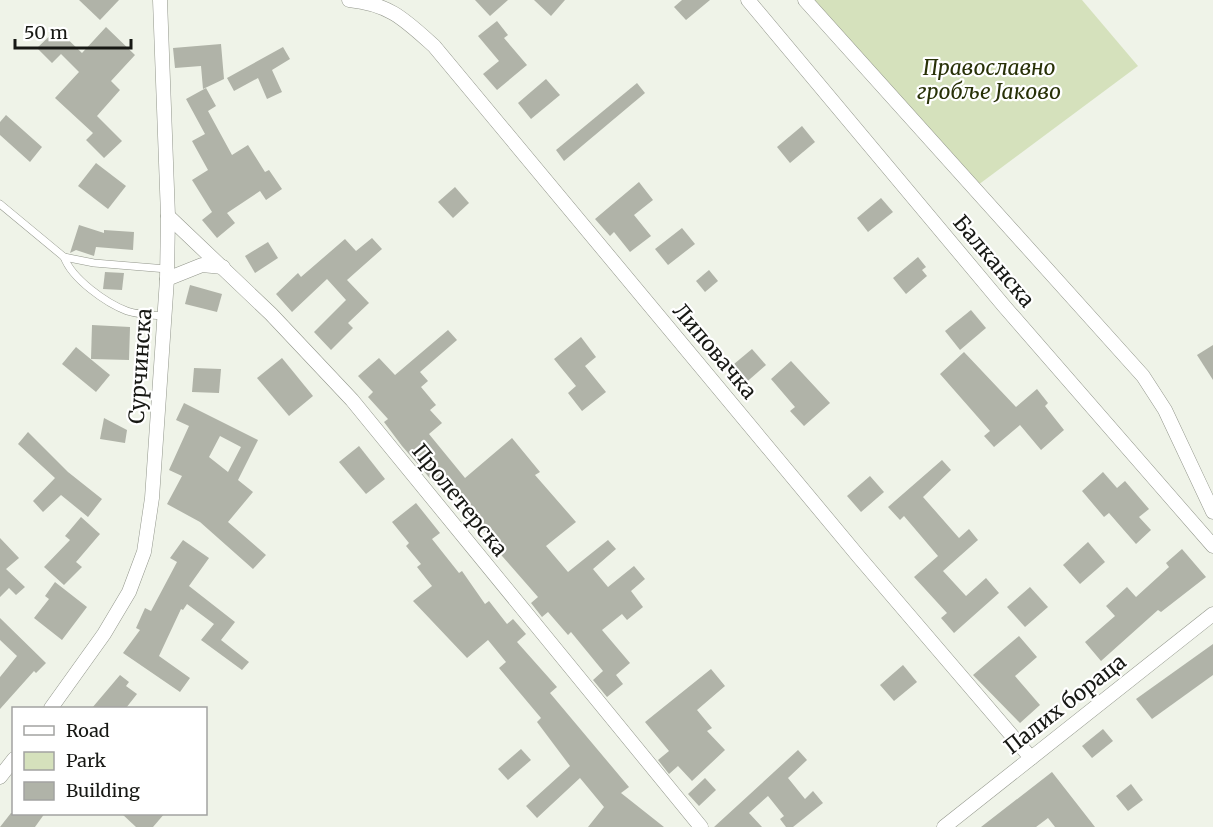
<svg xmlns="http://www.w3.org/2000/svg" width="1213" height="827" font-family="Merriweather,serif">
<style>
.green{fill:#d5e1bc}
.building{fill:#b0b3a8;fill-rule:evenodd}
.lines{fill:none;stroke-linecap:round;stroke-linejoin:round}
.lane-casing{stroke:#92968b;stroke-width:8}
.street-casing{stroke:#92968b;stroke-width:15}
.lane{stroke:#fff;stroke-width:7}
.street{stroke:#fff;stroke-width:14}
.labels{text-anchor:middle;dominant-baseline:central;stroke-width:4.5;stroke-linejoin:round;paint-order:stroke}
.park-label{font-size:21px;font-style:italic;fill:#283107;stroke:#fff}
.street-label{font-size:21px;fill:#171814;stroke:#fff}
</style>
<rect width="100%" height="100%" fill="#eff3e8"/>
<!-- green -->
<path class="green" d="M813 0H1082L1138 66 978 185Z"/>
<!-- building -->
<g class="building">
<path d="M79 0H119L100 20Z"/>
<path d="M475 0H508L490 16Z"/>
<path d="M534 0H565L551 16Z"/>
<path d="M682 0H710L686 20 674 7Z"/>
<path d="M497 21 508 35 504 38 527 65 497 90 483 74 499 61 478 36Z"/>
<path d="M106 27 135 55 111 81 120 90 97 116 122 141 104 158 86 140 93 133 55 98 79 72 61 54 52 63 37 48 57 29 82 53Z"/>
<path d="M221 44 224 79 203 89 201 66 175 68 173 48Z"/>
<path d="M283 47 290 59 272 70 282 92 267 99 258 78 234 91 227 78Z"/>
<path d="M546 79 560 95 531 119 518 103Z"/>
<path d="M637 83 645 93 564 161 556 150Z"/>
<path d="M206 88 216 106 208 111 232 155 248 145 265 172 269 170 282 189 266 200 260 191 227 213 235 223 217 238 202 220 212 212 192 180 208 170 192 141 205 134 186 99Z"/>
<path d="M6 115 42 147 30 162 0 135V122Z"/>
<path d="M802 126 815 142 790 163 777 147Z"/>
<path d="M96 163 126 186 108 209 78 186Z"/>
<path d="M639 182 653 200 634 215 651 236 630 252 614 232 610 236 595 219Z"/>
<path d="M455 187 469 203 453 218 438 202Z"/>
<path d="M881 198 893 212 868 232 857 218Z"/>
<path d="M79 225 104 233V230L134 232 133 250 96 247 94 256 76 250 70 253Z"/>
<path d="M682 228 695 244 668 265 655 249Z"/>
<path d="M372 238 382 249 347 280 369 303 348 323 353 328 331 350 314 332 346 300 327 279 292 312 276 294 298 273 301 277 345 239 356 251Z"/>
<path d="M268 242 278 258 255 273 245 256Z"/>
<path d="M918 257 926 267 922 270 927 276 906 294 893 278Z"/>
<path d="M709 270 718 281 705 292 696 281Z"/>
<path d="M105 272 124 273 122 290 103 289Z"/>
<path d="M190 285 222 294 217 312 185 304Z"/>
<path d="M971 310 986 328 960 350 945 331Z"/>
<path d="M92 325 130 327 129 360 91 359Z"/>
<path d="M448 330 457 340 420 372 428 381 421 387 436 405 430 410 442 423 429 434 465 478 512 438 540 472 535 475 576 522 546 546 568 572 608 540 616 549 593 569 608 587 634 566 645 579 631 591 643 607 627 620 622 614 602 630 630 663 616 675 623 684 607 697 593 680 603 671 571 632 568 635 548 612 542 617 531 603 538 597 495 548 497 546 463 506 439 479 434 483 402 446 384 422 388 419 368 397 373 392 358 376 379 358 395 375Z"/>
<path d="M581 337 596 357 585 366 606 392 582 411 568 393 576 386 554 359Z"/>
<path d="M1213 345V380L1197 355Z"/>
<path d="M76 347 110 375 96 392 62 364Z"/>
<path d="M752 349 766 365 742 386 728 369Z"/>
<path d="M964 352 1016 407 1037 389 1048 403 1045 406 1064 430 1041 450 1020 425 994 447 984 436 990 431 940 374Z"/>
<path d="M282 358 313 396 289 416 257 378Z"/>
<path d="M791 361 830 403 804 426 790 411 795 407 771 379Z"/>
<path d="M194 368 221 369 219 393 192 392Z"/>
<path d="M184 403 258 440 238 480 253 492 228 522 266 555 253 569 200 522 167 504 182 476 169 470 189 426 176 420ZM220 436 241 447 228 472 209 457Z"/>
<path d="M104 418 127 430 125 443 100 439Z"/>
<path d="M28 432 68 472 102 499 88 517 61 495 43 512 33 501 55 478 18 444Z"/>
<path d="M359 446 385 479 366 494 339 462Z"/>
<path d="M942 460 951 470 923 497 959 538 969 529 978 540 943 571 966 596 986 578 999 593 954 633 941 618 947 613 914 577 938 556 904 516 900 520 888 507Z"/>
<path d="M1103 472 1117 488 1125 481 1149 509 1139 517 1151 530 1136 544 1109 513 1104 517 1082 491Z"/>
<path d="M870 476 884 492 861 512 847 496Z"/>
<path d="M416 503 440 533 432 539 459 573 462 571 485 604 489 601 507 624 513 619 526 634 517 642 557 687 550 693 629 787 621 793 664 827H588L604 807 580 778 537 818 526 806 570 766 537 722 541 718 499 668 506 662 488 640 467 658 413 601 432 586 417 567 421 564 406 546 409 543 392 522Z"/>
<path d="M81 517 100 534 76 562 82 567 64 585 44 567 70 540 65 536Z"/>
<path d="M0 538 19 558 6 569 25 587 16 595 9 588 0 597Z"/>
<path d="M183 540 209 558 189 586 235 622 221 640 249 662 242 670 201 640 214 624 187 604 183 610 181 609 159 656 190 678 180 692 123 653 140 630 136 628 145 608 151 611 177 562 170 558Z"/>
<path d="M1088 542 1105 562 1080 584 1063 565Z"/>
<path d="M1182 549 1206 577 1161 612 1158 610 1101 661 1085 642 1115 616 1106 606 1127 587 1136 597 1169 567 1166 563Z"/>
<path d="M55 582 87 607 62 640 34 618 49 599 45 596Z"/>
<path d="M1030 587 1048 607 1025 627 1007 607Z"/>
<path d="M0 618 46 663 36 673 34 671 0 709V677L17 656 0 640Z"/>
<path d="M1019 636 1037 657 1015 676 1040 705 1020 723 973 675Z"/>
<path d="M1213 644V675L1152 719 1136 699Z"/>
<path d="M903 665 917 682 894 701 880 685Z"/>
<path d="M711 669 725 686 697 710 712 728 707 731 725 750 692 781 678 766 669 774 658 760 669 751 645 722Z"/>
<path d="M120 675 129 682 126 686 137 694 126 708H92Z"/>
<path d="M1103 729 1113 741 1092 758 1082 746Z"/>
<path d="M521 749 531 760 508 780 498 769Z"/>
<path d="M798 750 807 760 788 778 805 799 813 791 823 803 793 827H786L780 819 784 816 768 796 749 813 762 827H714Z"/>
<path d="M1052 772 1095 827H1055L1048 818 1036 827H981Z"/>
<path d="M705 778 716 790 699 806 688 794Z"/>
<path d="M1131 784 1143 800 1128 811 1116 796Z"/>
<path d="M11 813H45L35 827H0Z"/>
<path d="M121 813H165L153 827H136Z"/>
</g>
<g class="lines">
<!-- lane casing -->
<g class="lane-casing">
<g id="lane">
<path d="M0 204 64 257 94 263 167 269"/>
<path d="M64 257C72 279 106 303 127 311 139 315 151 315 164 316"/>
</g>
</g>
<!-- street casing -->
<g class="street-casing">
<g id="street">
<path d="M349 0C390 4 405 20 434 46L859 557 1031 758"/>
<path d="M748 0 1004 306 1213 546"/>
<path d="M805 0 1143 376 1165 410 1213 512"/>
<path d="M168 216 271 314 352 400 701 827"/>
<path d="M167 279 202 265 223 267"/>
<path d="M51 708 104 634 129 592 144 552 152 498 167 279 168 216 160 0"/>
<path d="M0 777 14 759"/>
<path d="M944 827 1213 614"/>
</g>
</g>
<!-- lane -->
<use href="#lane" class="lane"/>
<!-- street -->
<use href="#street" class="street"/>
</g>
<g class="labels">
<!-- park labels -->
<g class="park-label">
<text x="989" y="67">Православно<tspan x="989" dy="24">гробље Јаково</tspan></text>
</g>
<!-- street labels -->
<g class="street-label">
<text transform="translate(994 261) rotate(50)">Балканска</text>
<text transform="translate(715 351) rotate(50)">Липовачка</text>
<text transform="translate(140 366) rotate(-86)">Сурчинска</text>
<text transform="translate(460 500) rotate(51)">Пролетерска</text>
<text transform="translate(1065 704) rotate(-38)">Палих бораца</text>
</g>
</g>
<!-- legend -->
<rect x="12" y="707" width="195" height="108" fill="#ffffff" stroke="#a2a3a1" stroke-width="1.5"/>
<rect x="24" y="726" width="30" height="9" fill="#ffffff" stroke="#a2a3a1" stroke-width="1.5"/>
<text x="66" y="737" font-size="18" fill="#171814">Road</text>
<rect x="24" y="752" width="30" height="18" fill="#d5e1bc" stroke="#a2a3a1" stroke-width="1.5"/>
<text x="66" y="767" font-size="18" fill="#171814">Park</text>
<rect x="24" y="782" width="30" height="18" fill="#b0b3a8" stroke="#a2a3a1" stroke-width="1.5"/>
<text x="66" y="797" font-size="18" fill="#171814">Building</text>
<!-- scale -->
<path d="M15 39v9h116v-9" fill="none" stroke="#171814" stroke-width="3"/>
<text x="24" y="39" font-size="18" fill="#171814" stroke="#ffffff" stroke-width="4.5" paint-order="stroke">50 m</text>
</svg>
